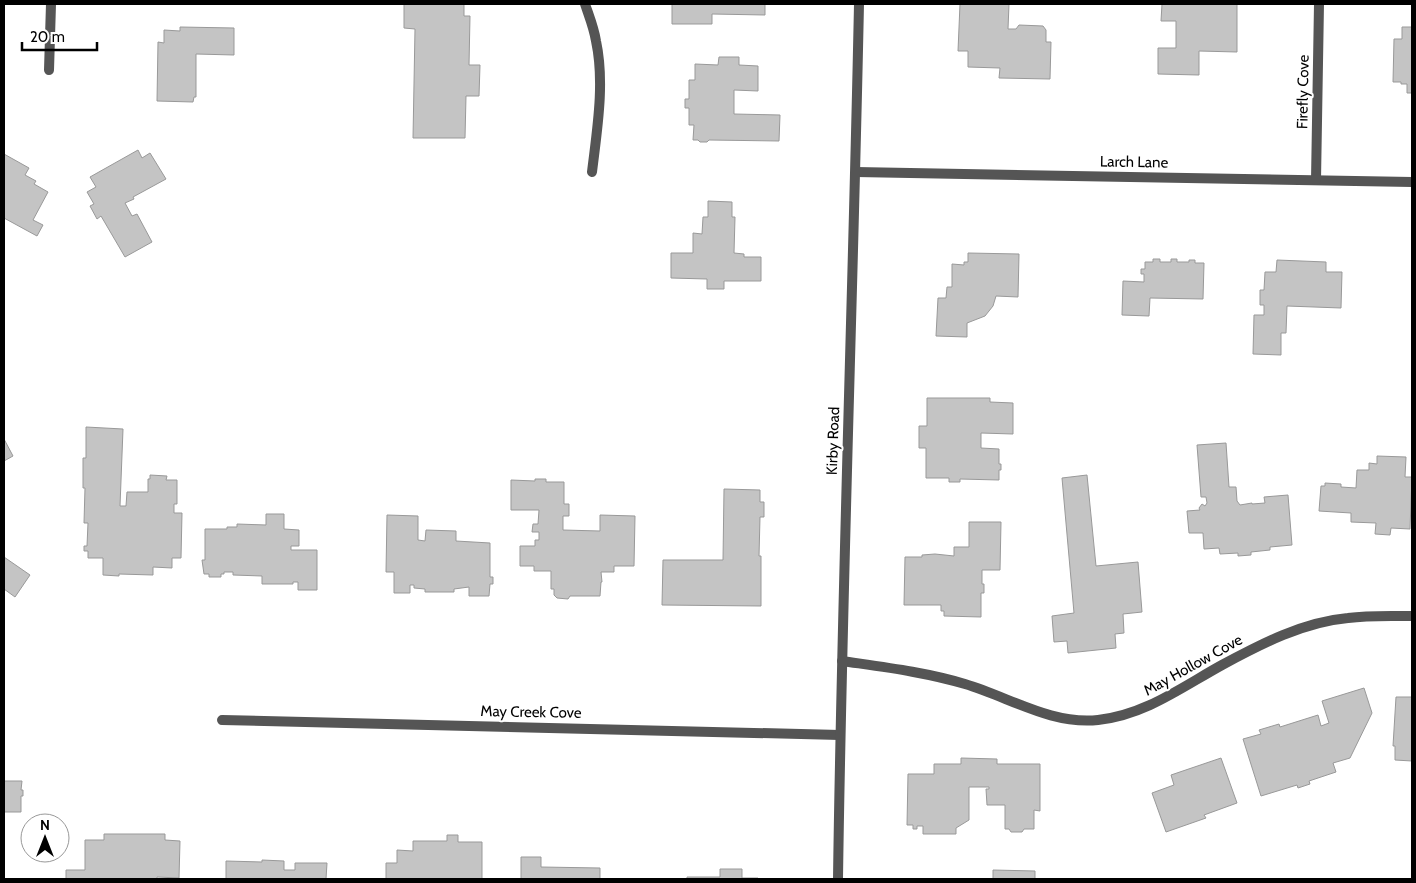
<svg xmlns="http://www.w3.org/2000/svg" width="1416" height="883" font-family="Cabin,sans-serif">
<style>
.building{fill:#c4c4c4;stroke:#999}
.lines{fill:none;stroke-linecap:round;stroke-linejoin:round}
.street{stroke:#555;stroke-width:10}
.labels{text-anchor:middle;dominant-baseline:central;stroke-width:4;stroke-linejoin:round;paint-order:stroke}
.street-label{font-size:15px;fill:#000;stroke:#fff}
</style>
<rect width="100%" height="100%" fill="#fff"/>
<!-- building -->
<g class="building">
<path d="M404 4H464V16H470L469 65H480L479 96H466L465 138H413L415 29 404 28Z"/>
<path d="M672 4H765V15L712 14V24H672Z"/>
<path d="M960 4H1009L1008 29H1016L1019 25 1043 26 1046 30V42H1051L1050 79 999 78 1000 68 968 67V51H958Z"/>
<path d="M1162 4H1237V52L1199 51V75L1158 74V48H1176V21H1161Z"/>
<path d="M180 27 234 28V55L196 54V97H194L193 102 157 101 158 42 164 43V30L180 31Z"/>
<path d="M1402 27H1412V93H1407V84H1401V82H1393L1394 39H1402Z"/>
<path d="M719 57H739V65L758 66V91L734 90V114L780 115 779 141 709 140 707 142H700L698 140H693L694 125H689V108H685V99H689V80H695V64L718 65Z"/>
<path d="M138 150 142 158 150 153 166 179 133 197 134 199 125 203 132 216 137 214 152 242 125 257 101 216 97 219 90 206 94 204 87 192 96 187 90 177Z"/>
<path d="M4 154 29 168 25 175 36 181 34 184 48 192 33 220 43 225 37 236 4 218Z"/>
<path d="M708 201 732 202V217H735L734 253 744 254V257H761V281H724V289H707V279L671 278V253H693V233L702 234 703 217H708Z"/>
<path d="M968 253 1019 254 1018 297 996 296 993 306 985 316 967 323V337L936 336 938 298H946L947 287H952V264L964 265V262H968Z"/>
<path d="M1153 259H1160V262H1171V259H1177V262H1189V260H1195V263H1204L1203 299 1150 298 1149 316 1122 315 1123 281 1144 282V274H1141V269H1145V262H1153Z"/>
<path d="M1277 260 1326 262V272H1342L1341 308 1287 306 1286 333H1281V355L1253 354 1254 315H1264V305H1260V290H1264L1265 272H1276Z"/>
<path d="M927 398H990V402L1013 403V434L981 433V448L999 449V464H1001V470H999V480L960 479V482H949V478H926V448H919V426H927Z"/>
<path d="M86 427 123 429 120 506H126L127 492H148V479H150V475L167 476 166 480H177V504H174V513H182L181 558H172V568L153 567V575L119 574V576L103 575V558H88V551H84V546H87L88 523H84L85 488H83V458H86Z"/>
<path d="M4 439 13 456 4 461Z"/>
<path d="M1226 443 1229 487H1236L1237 501 1240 505 1252 503V504L1265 503 1264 497 1288 495 1292 545 1270 547V550L1251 552V555L1238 556V553L1220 554 1219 548 1204 549 1203 533H1189L1187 511 1200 510 1199 508 1202 504 1205 506 1207 503 1206 497H1201L1197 445Z"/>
<path d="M1377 456 1406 457 1405 477H1412L1410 529 1391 528 1390 535 1375 534 1376 523 1351 522V513L1319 511 1321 486H1325V483L1341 484V487L1356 488 1357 470H1369V463L1377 464Z"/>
<path d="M1087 475 1096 566 1138 562 1142 612 1123 614 1124 633 1115 634 1116 648 1068 653 1067 641 1054 642 1052 616 1074 613 1062 478Z"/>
<path d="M535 479H546V482H564V504H569V516H563V530L600 531V515L635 516 634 566H614V572H601L602 582H601L600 596H570L568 599 557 598 554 595V589H551V571H534V566H520V546H535V540H539V532H532L533 524H538L539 510H511V480L535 481Z"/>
<path d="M724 489 760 490V502H764V517H760L759 556H761V606L662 605 663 560H723Z"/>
<path d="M266 514H284V529L299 530V546H291V550H317V590H298V582H293V584H262V576L233 575V572H224V574H221V577H209V574H204L202 560H205V529H227V527H237V524L266 525Z"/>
<path d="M387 515 418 516V540L425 541 426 530 456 531V541L490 543V577H493V584H490L489 596H469V587L454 589V592H425V589L414 588V585H410V593H394V572H386Z"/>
<path d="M969 522H1001L1000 570H982V584H984V593H981V617L944 616V611H941V605H904L905 557H922V555L935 554 954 556V547H969Z"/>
<path d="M4 557 30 575 15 597 4 589Z"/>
<path d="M1364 688 1372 713 1350 758 1333 763 1336 772 1309 781 1310 784 1298 788 1297 785 1261 796 1243 739 1261 734 1259 730 1279 724 1280 727 1318 715 1321 726 1329 723 1322 701Z"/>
<path d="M1396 697H1412V761L1395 760V746H1393Z"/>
<path d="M961 758 997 759V764H1040V811L1034 810V829H1024L1022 832H1011L1009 829H1005V805H987L986 789H989V787H969V820L956 828V834H923V826H917V829H913V825H907L908 774H934V764H961Z"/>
<path d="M1221 758 1237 803 1204 815 1206 818 1166 832 1152 793 1174 785 1171 775Z"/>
<path d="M4 781H22L21 790H23V796H21V812H4Z"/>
<path d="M104 834H165V840L180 841 179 878 157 877V879H66V870H85V840H104Z"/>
<path d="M447 835H458V842H482V879H386V863H397V850L413 851V841H447Z"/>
<path d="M521 857H541V867L600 868V879H521Z"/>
<path d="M262 860 284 861V870H295V863H327L326 879H226V861L262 862Z"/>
<path d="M720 869H742V878H758V879H687V877H720Z"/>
<path d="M993 870 1035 871V879H993Z"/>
</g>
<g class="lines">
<!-- street -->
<g class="street">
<path d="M585 4C589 16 594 28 596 41 605 83 597 130 592 172"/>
<path d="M49 70 51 4"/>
<path d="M856 172 1412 182"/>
<path d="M1316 180 1319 4"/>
<path d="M842 661C883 667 925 672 965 684 1009 697 1051 725 1098 720 1145 715 1182 687 1222 665 1261 644 1303 622 1348 618 1369 615 1391 616 1412 616"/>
<path d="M222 720 840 735"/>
<path d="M838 879C842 587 853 296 859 4"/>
</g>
</g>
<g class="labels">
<!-- street labels -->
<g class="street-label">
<text transform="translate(1303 92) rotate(-89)">Firefly Cove</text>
<text transform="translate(1134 162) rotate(1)">Larch Lane</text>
<text transform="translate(833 441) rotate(-88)">Kirby Road</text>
<text transform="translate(1193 665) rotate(-29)">May Hollow Cove</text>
<text transform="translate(531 712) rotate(1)">May Creek Cove</text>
</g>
</g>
<!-- border -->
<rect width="1416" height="883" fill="none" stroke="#000000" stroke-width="10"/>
<!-- north arrow -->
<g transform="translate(45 838)"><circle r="24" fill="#ffffff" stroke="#999999"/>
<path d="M0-4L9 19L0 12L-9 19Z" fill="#000000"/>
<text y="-8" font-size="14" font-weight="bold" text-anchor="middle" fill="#000000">N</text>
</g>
<!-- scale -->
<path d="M22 42v8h75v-8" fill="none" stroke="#000000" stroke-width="2.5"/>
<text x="30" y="42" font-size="15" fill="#000000" stroke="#ffffff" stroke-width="4" paint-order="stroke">20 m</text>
</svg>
